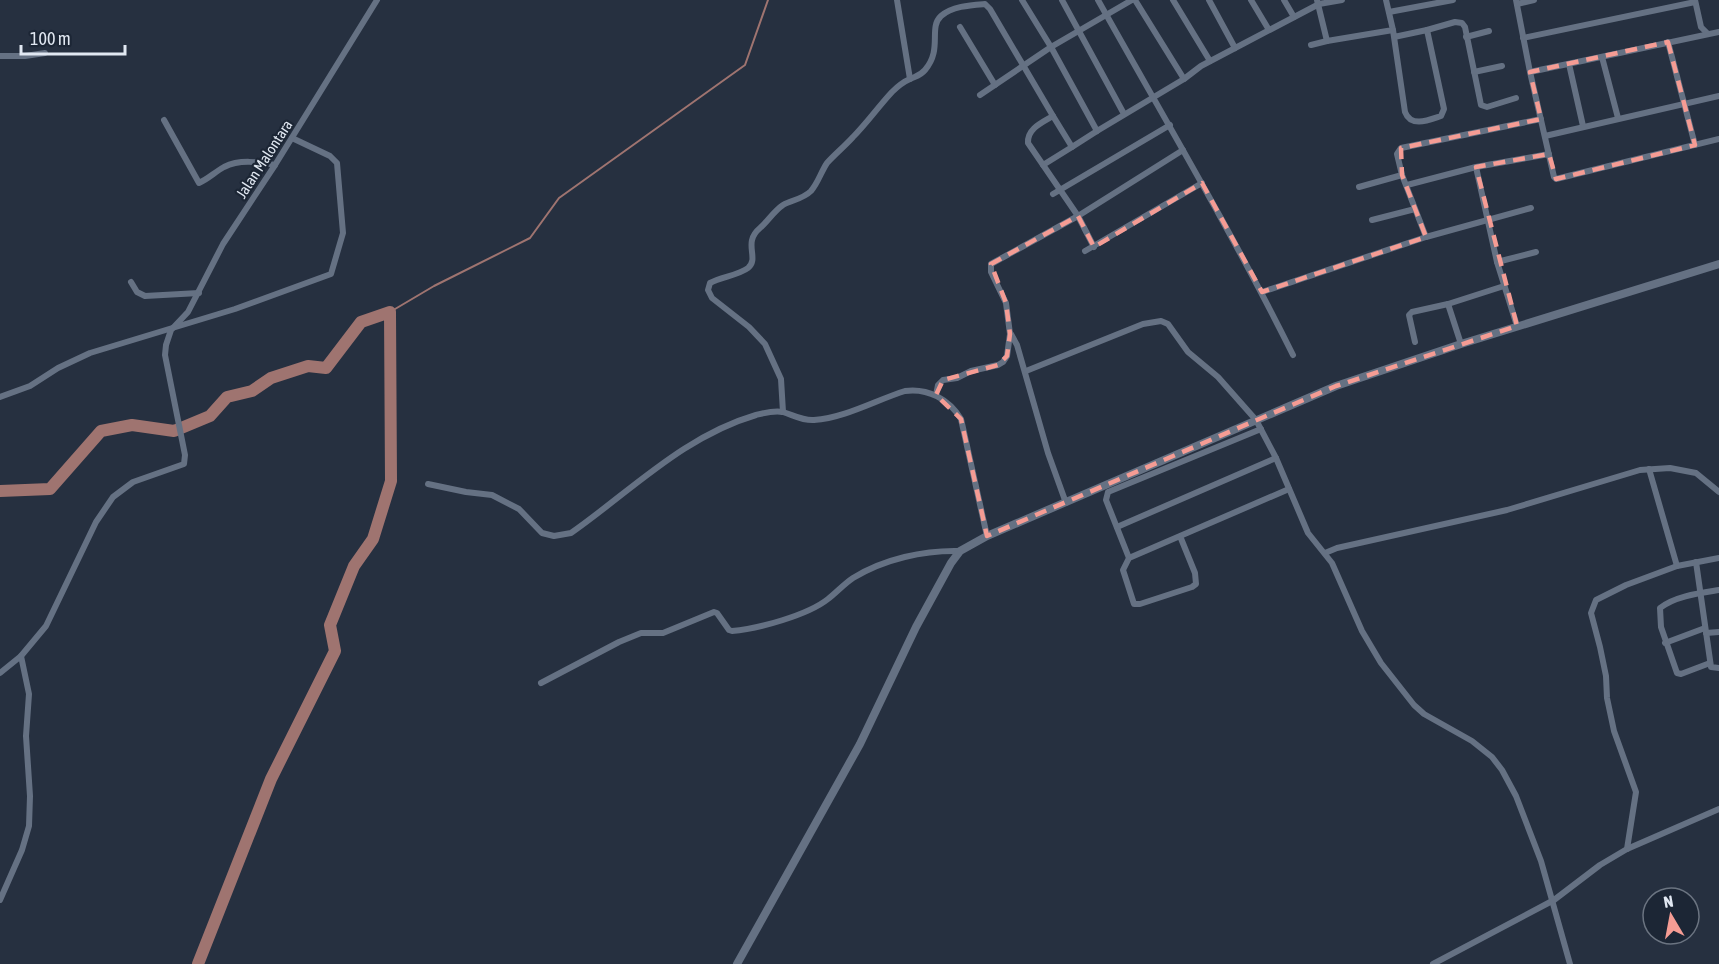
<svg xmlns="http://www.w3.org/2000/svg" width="1719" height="964" font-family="'Asap Condensed',sans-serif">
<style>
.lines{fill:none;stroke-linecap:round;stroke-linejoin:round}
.stream{stroke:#9f7470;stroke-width:2}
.river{stroke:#9f7470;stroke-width:12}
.minor{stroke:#657183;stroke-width:6}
.tertiary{stroke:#657183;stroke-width:8}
.marked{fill:none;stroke:#f59c94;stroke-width:4.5;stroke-dasharray:12 8;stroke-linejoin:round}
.labels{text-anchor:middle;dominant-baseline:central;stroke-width:4.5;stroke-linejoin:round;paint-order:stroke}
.street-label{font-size:15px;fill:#e1e8f2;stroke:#1c2635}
</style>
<rect width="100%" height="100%" fill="#263040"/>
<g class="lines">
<!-- stream -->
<path class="stream" d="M390 312 434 286 530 238 559 198 745 65 768 0"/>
<!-- river -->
<path class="river" d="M0 491 50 489 101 431 132 425 174 431 210 416 227 397 252 391 271 378 308 366 326 368 361 322 390 312 391 481 373 539 354 566 330 625 335 651 271 779 198 964"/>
<!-- minor -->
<g class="minor">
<path d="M897 0 910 79"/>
<path d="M1062 0 1124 114"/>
<path d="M1098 0C1164 118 1233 234 1293 355"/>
<path d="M1132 0 1051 47 1097 131 1184 79 1201 66 1319 4 1342 0"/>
<path d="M1135 0 1184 79"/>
<path d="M1173 0 1210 61"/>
<path d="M1209 0 1235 48"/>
<path d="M1251 0 1269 30"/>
<path d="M1284 0 1294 17"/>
<path d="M1317 0 1327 41 1393 30 1386 0"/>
<path d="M1516 0 1530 72 1554 177 1556 179 1719 139"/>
<path d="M1695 0 1701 27 1707 33"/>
<path d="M1517 4 1534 0"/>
<path d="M1389 12 1453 0"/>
<path d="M960 27 995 85"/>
<path d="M1393 30 1394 37 1405 112C1411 128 1429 120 1441 116L1444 109 1427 30 1394 37"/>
<path d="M1427 30 1455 22 1462 23 1465 27 1481 105 1487 107 1516 98"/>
<path d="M1466 37 1489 31"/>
<path d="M1523 38 1695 2"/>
<path d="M1668 42 1695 145"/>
<path d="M1311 45 1327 41"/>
<path d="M0 56H25L45 53"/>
<path d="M1602 57 1618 118"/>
<path d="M1569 64 1583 126"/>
<path d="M1474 72 1502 66"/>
<path d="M1530 72 1719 32"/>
<path d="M980 95 1051 47 1022 0"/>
<path d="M164 120 199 183C208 179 215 172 224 167 240 159 258 162 275 165"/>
<path d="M1545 136 1719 96"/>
<path d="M1043 165 1072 147"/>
<path d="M1476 167 1497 262 1517 326"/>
<path d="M1407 185 1476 167 1549 154"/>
<path d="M1359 187 1402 175"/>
<path d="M1053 194 1170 125"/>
<path d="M1372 220 1415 209"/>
<path d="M1426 237 1402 175 1397 154 1401 148 1541 119"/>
<path d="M1094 247 1078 216 1028 143C1027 129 1041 123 1053 116L1072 147 1097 131"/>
<path d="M1085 251 1202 183"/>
<path d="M1497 262 1536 252"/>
<path d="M131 282 137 292 145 296 199 293"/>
<path d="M1262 292 1426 237 1531 208"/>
<path d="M1448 304 1461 344"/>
<path d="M1011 334 1017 345 1048 453 1066 503"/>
<path d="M1415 342 1409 315 1412 312 1448 304 1504 286"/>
<path d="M1026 371 1143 324 1161 321 1168 324 1188 352 1218 377 1256 420 1276 458 1308 533 1332 563 1362 631 1381 663 1414 705 1424 714 1472 741 1492 757 1502 770 1516 796 1541 861 1570 964"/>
<path d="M936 395 938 385 943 380 957 378 971 371 998 365 1003 362 1007 356 1010 334 1006 303 991 272V264L1078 216 1183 150"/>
<path d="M0 397 30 386 58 368 90 353 235 309 331 274 343 233 337 163 330 156 292 138"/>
<path d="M783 412 781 379 765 344 749 327 712 298 708 290 710 283C721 277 739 275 748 268 760 258 742 243 760 228 768 221 774 211 783 205 792 200 803 199 811 191 818 183 821 172 827 163 835 154 845 146 853 137 867 123 878 107 892 92 897 87 903 82 910 79 916 76 920 76 925 70 943 49 928 28 941 16 952 6 972 5 985 4L990 9 1053 116"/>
<path d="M1649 469 1677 566"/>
<path d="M428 484 466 492 492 495 519 509 542 533 554 536 571 533C631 491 684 436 756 415 764 413 774 410 783 412 793 415 803 421 814 420 845 418 876 400 905 391 928 388 949 399 961 419L987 536"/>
<path d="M1117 527 1276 458"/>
<path d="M1180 536 1195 573 1196 584 1192 587 1140 604H1134L1123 570 1129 558 1289 489"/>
<path d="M1325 553 1337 548 1507 510 1640 470 1670 468 1696 473 1719 492"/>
<path d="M1129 558 1106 500 1108 492 1261 429"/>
<path d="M1696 562 1711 667 1719 668"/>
<path d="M1706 633 1719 632"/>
<path d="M1665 643 1705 628"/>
<path d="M1710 663 1681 674 1677 673 1661 627 1660 608C1675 596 1700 593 1719 590"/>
<path d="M0 673 21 656 46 626 96 522 113 497 133 482 184 464 185 455 165 355 166 345 171 330 188 312 223 244 275 165 377 0"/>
<path d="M541 683 619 642 641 633H663L714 612 717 613 729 630 732 631C758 629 808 615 828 599 837 592 844 584 853 578 884 559 924 550 960 551"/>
<path d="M1627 849 1636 792 1614 731 1607 698 1606 676 1600 647 1591 613 1596 600 1626 585 1677 566 1719 558"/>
<path d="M0 900 22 850 29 826 30 796 26 736 29 694 21 656"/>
<path d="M1433 964 1554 900 1600 865 1627 849 1719 809"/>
</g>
<!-- tertiary -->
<path class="tertiary" d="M737 964 860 744 916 627 951 563 960 551 987 536 1336 386 1461 344 1719 264"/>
</g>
<!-- marked area -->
<path class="marked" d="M1668 42 1695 145 1556 179 1549 154 1476 167 1517 326 1336 386 987 536 961 419 936 395 943 380 998 365 1007 356 1010 334 1006 303 991 264 1078 216 1094 247 1202 183 1262 292 1426 237 1402 175 1401 148 1541 119 1530 72Z"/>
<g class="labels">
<!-- street labels -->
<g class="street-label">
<text transform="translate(264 159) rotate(-57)">Jalan Malontara</text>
</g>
</g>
<!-- north arrow -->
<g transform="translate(1671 916) rotate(350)"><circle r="28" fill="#1c2635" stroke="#6b7481" stroke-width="1.5"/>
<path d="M0-4.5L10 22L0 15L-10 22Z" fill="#f59c94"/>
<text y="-9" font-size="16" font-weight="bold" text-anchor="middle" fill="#e1e8f2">N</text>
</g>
<!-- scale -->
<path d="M21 45v9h104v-9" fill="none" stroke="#e1e8f2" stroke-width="3"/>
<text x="30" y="45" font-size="18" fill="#e1e8f2" stroke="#1c2635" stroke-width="4.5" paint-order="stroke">100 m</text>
</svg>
